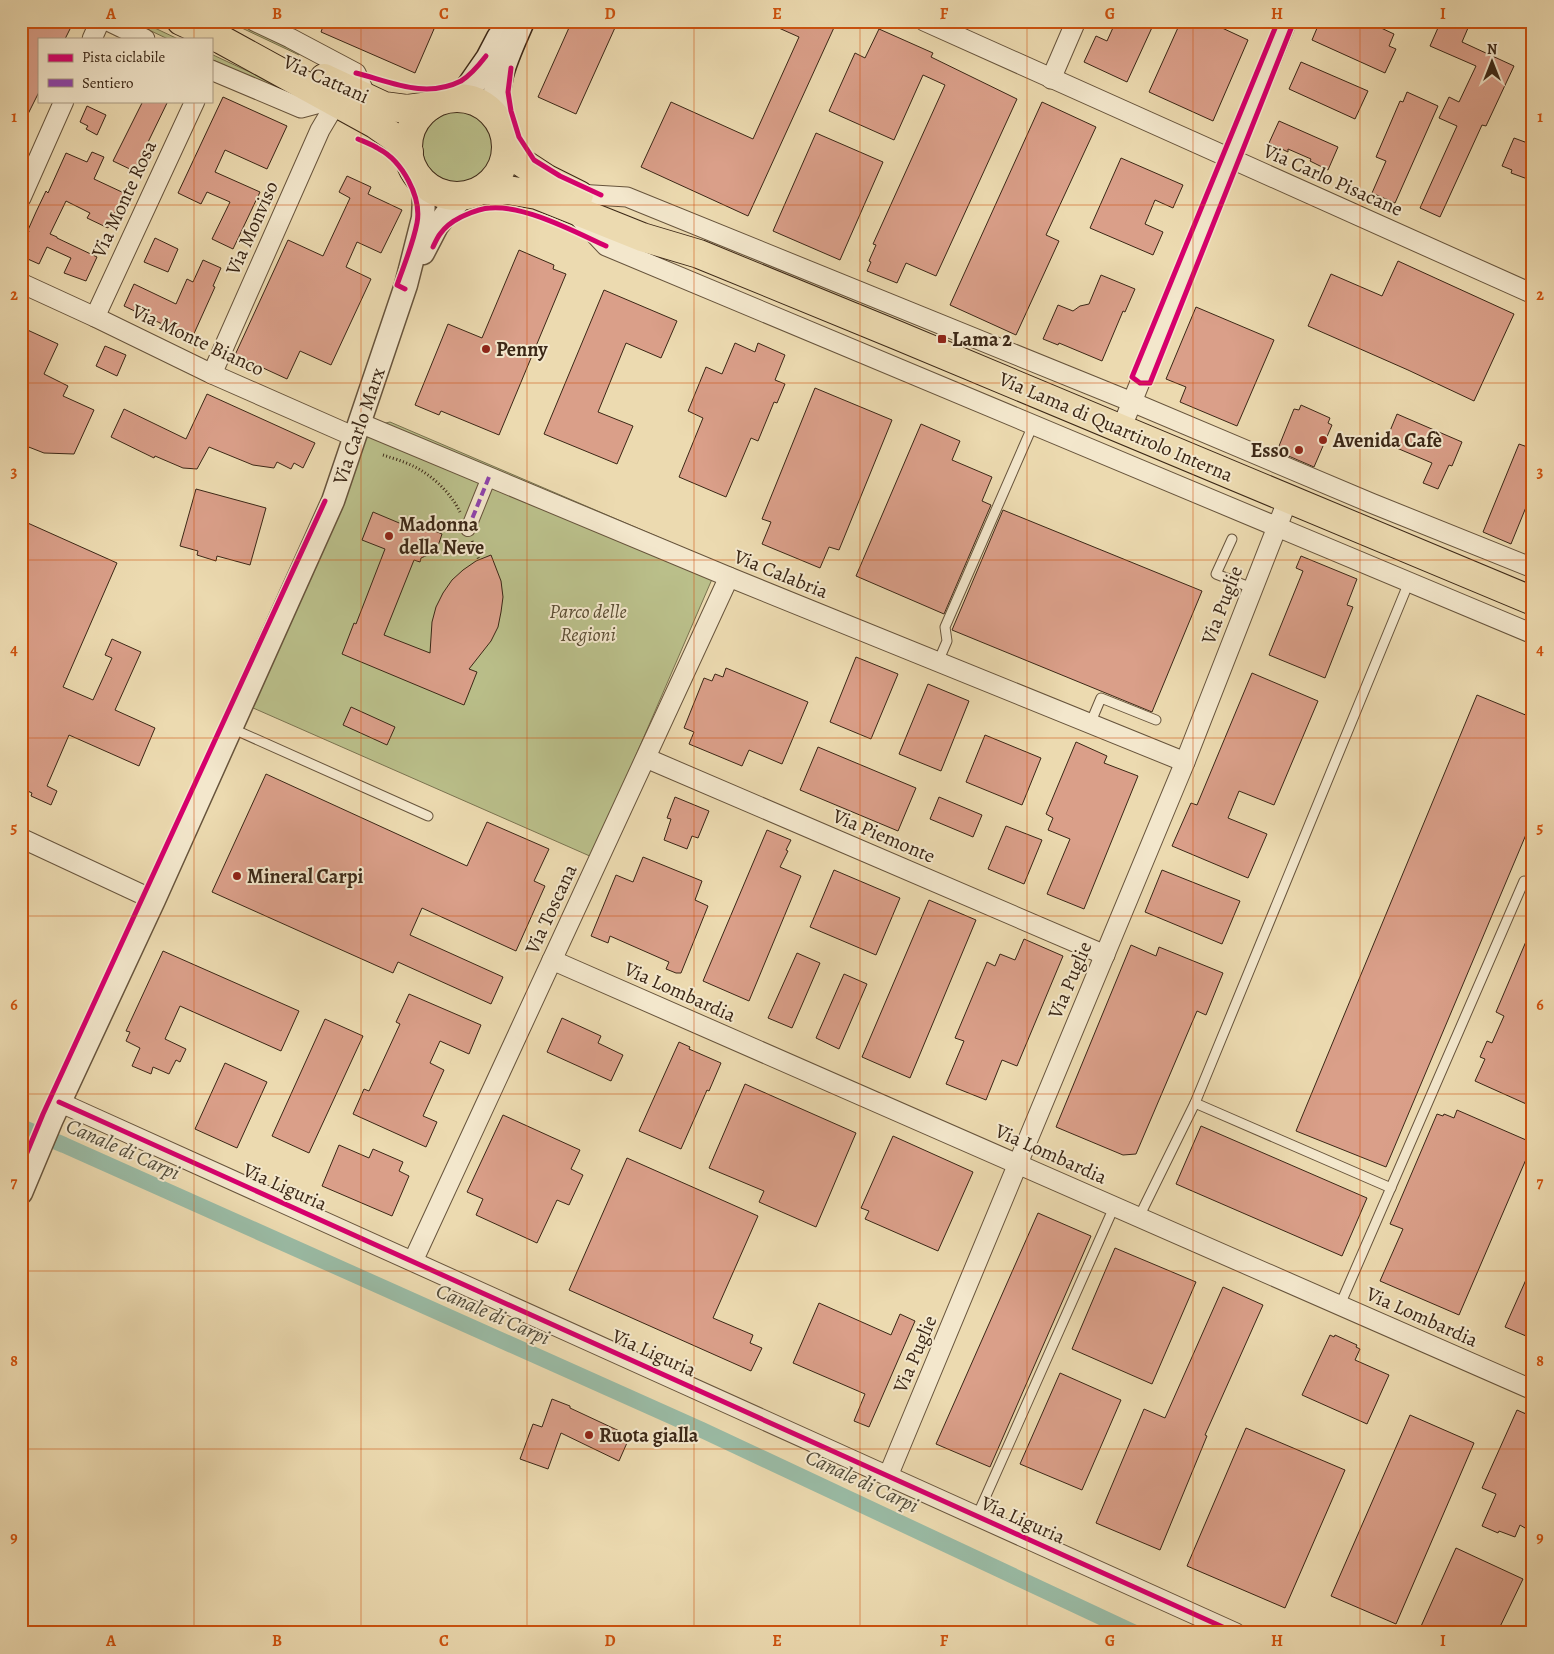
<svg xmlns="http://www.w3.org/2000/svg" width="1554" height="1654" font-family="Alegreya,serif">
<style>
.green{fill:#babf8a;stroke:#7a7350}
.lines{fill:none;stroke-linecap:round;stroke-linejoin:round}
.canal{stroke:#9abba5;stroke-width:16}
.building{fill:#da9f89;stroke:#3b2716}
.service-casing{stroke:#67543c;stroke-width:11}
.pedestrian-casing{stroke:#67543c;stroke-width:16}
.minor-casing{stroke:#67543c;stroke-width:21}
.tertiary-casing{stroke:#67543c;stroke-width:25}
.secondary-casing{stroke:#3b2716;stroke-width:29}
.primary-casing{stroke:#3b2716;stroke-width:30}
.path{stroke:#3b2716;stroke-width:3;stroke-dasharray:1 2.5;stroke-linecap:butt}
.service{stroke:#f3e7cc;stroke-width:9}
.pedestrian{stroke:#f3e7cc;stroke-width:14}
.minor{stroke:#f3e7cc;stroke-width:19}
.tertiary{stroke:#f3e7cc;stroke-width:22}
.secondary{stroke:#f3e7cc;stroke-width:26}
.primary{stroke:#ecdab0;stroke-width:28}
.quiet{stroke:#8e44ad;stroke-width:4;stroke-dasharray:8 4;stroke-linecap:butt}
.cycleway-casing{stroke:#f3e7cc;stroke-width:8}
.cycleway{stroke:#d6006c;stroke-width:5}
.grid{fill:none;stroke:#ce520e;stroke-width:1;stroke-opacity:0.55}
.poi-dot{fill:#8f2418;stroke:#f3e7cc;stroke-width:2}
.labels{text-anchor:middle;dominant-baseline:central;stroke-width:4;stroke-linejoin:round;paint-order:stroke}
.street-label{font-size:20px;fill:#3b2716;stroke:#f3e7cc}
.poi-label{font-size:20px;font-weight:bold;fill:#3b2716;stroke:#f3e7cc;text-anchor:start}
.park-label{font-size:20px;font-style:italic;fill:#5b4d33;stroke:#f3e7cc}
.water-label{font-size:21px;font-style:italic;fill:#534c3a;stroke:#f3e7cc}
.neatline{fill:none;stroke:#ce520e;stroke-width:2}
.grid-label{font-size:16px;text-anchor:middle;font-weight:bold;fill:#ce520e}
</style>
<rect width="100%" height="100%" fill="#ecdab0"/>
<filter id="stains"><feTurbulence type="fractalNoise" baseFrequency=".004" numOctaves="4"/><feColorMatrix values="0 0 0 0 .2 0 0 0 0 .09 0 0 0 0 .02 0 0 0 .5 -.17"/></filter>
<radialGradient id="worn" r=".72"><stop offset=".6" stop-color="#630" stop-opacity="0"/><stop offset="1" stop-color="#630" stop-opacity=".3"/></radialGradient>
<!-- green -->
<g class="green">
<path d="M130 21H140L178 39H168Z"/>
<path d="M227 21H240L302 50 299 55Z"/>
<path d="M211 54 286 89 284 92 211 59Z"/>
<circle cx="458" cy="146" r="36"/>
<path d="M390 422 719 563 592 857 235 700 352 431Z"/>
</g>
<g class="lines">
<!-- canal -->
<path class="canal" d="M21 1127 64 1145 702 1430 1135 1633"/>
</g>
<!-- building -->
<g class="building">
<path d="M21 21H59L71 27 65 39H39V92L21 128Z"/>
<path d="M325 21H415L434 29 415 73 321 32Z"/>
<path d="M572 21H618L576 114 538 97Z"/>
<path d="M763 21H837L748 216 641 167 671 102 753 139 799 37Z"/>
<path d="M1116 21H1155L1127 82 1084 62 1096 36 1107 41Z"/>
<path d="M1181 21H1207L1248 40 1213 121 1149 92Z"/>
<path d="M1320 21H1335L1343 25 1345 21H1366L1394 34 1389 46 1396 49 1385 73 1312 40Z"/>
<path d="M1441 21H1471L1462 42 1514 66 1486 126 1482 125 1440 217 1420 208 1457 126 1439 118 1449 97 1459 102 1476 66 1430 46Z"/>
<path d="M879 29 933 53 931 57 1017 99 936 276 906 263 897 283 867 271 871 262 869 261 876 245 873 244 945 85 923 75 894 140 829 111 855 53 865 58Z"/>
<path d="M1301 62 1368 91 1355 119 1289 89Z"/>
<path d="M1407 92 1438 106 1395 203 1372 193 1386 161 1376 157 1400 101 1403 102Z"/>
<path d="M223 97 287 126 267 169 225 150 215 172 260 192 233 249 212 239 230 202 207 192 201 204 178 193Z"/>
<path d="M143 101H168L134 171 113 161Z"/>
<path d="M1042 102 1096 127 1046 235 1059 241 1016 335 950 305Z"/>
<path d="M87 106 106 115 97 135 86 129 88 126 80 122Z"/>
<path d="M1279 121 1338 147 1328 170 1310 161 1311 159 1288 149V152L1269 143Z"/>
<path d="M816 133 883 162 840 260 773 231Z"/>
<path d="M1514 138 1533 145V181L1511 173 1512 170 1502 166Z"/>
<path d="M92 152 104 157 94 179 124 193 108 228 87 218 90 213 66 201 50 234 57 237V238L97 257 86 281 64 273 71 258 47 247 39 264 21 256V249L29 231 28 230 36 212 46 191 48 193 66 153 87 162Z"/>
<path d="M1121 158 1183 185 1173 208 1155 200 1145 224 1163 232 1153 255 1090 228Z"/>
<path d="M347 176 371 187 368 194 402 210 381 253 357 242 346 267 371 279 331 365 300 351 287 379 235 355 288 240 323 256 350 198 339 192Z"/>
<path d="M155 238 178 249 168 272 144 262Z"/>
<path d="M519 250 554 265 553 269 566 274 499 435 441 411 439 415 415 405 448 324 482 338Z"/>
<path d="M203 260 221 268 213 286 215 287 192 338 124 306 134 284 176 304 187 279 193 282Z"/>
<path d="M1398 261 1514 314 1474 401 1408 370 1308 326 1331 274 1382 296Z"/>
<path d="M1101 275 1135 289 1125 312 1123 311 1102 361 1059 343 1058 345 1043 339 1058 305 1073 311 1080 306 1089 304Z"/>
<path d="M604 290 677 321 661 358 626 343 598 412 633 426 617 464 544 434Z"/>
<path d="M1196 307 1274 340 1237 426 1180 402 1186 387 1166 379Z"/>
<path d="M21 327 58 344 44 374 68 386 63 396 94 410 74 454 44 453 21 444Z"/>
<path d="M735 343 755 352 758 343 785 355 775 380 785 384 777 403 774 402 758 441 751 438 726 497 679 477 703 418 688 411 706 367 722 374Z"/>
<path d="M105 346 126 355 117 376 96 366Z"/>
<path d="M815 388 892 420 839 550 829 547 820 568 762 544 771 522 762 519Z"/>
<path d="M207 394 315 443 303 468 294 463 291 469 277 462 274 468 253 465 209 447 197 469 183 468 155 456 154 458 111 437 124 409 186 439Z"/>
<path d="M1301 405 1330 418 1328 423 1332 425 1314 467 1277 451 1294 409 1299 410Z"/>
<path d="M1397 414 1462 442 1452 466 1449 465 1438 489 1423 483 1432 463 1385 443Z"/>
<path d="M921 424 960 441 952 460 992 477 982 501 991 505 944 614 856 576Z"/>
<path d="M1519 444 1533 449V490L1511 544 1483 532Z"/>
<path d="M196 489 266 508 250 565 217 556 216 561 197 555 198 551 180 546Z"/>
<path d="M1003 510 1202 591 1152 712 952 630Z"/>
<path d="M373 512 404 525 406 519 442 534 438 546 435 545 430 554 421 558 420 562 414 560 384 635 430 653 432 622 436 607 443 593 452 580 463 570 476 561 491 555 501 581 503 597 501 612 498 627 491 641 469 669 477 672 464 705 342 654 354 623 356 624 385 549 362 540Z"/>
<path d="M21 520 117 563 63 687 93 700 112 658 105 655 112 639 141 652 115 710 155 728 139 766 69 735 47 786 57 791 51 805 31 796 32 793 21 788Z"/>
<path d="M1301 556 1357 579 1347 605 1353 607 1325 678 1269 655 1303 571 1296 568Z"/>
<path d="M856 657 898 674 871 739 830 722Z"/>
<path d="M726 668 808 702 782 764 749 750 742 766 689 744 694 732 684 728 704 678 712 681 715 674 723 677Z"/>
<path d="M1252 673 1318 701 1274 805 1239 791 1228 818 1267 834 1248 878 1172 846 1191 803 1197 805Z"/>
<path d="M928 684 969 701 941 771 899 754Z"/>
<path d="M1477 695 1533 718V818L1386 1167 1296 1131Z"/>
<path d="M351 707 395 727 387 745 343 725Z"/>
<path d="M985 735 1041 758 1022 805 966 782Z"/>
<path d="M1076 742 1107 756 1104 763 1138 776 1084 909 1047 894 1070 839 1048 830 1053 818 1046 814Z"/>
<path d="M818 747 916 788 898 831 800 790Z"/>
<path d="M266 774 467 866 487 822 549 849 534 881 545 886 516 951 422 908 410 935 503 977 491 1004 398 962 393 973 212 892Z"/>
<path d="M675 797 709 811 698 838 692 836 687 849 664 840 671 819 667 818Z"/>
<path d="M939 797 982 815 973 837 930 819Z"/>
<path d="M1006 826 1042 840 1024 884 988 869Z"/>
<path d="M767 830 791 840 786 850 788 851 780 867 801 876 749 1001 703 981Z"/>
<path d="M643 857 702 881 695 900 708 906 681 973H676L666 969 669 962 610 936 608 943 591 936 616 875 633 882Z"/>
<path d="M834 870 900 898 876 955 810 927Z"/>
<path d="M1162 870 1240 901 1222 944 1145 912Z"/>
<path d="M929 900 976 920 910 1078 862 1057Z"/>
<path d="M1533 925V1107L1475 1081 1485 1059 1480 1057 1487 1041 1492 1043 1504 1016 1496 1012Z"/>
<path d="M1024 939 1063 956 1017 1066 1002 1060 986 1100 946 1084 964 1041 955 1038 987 962 995 966 1000 954 1015 960Z"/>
<path d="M1131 945 1156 956 1159 947 1223 973 1206 1015 1197 1011 1136 1154 1123 1155 1056 1127Z"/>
<path d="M163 951 299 1011 281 1051 180 1006 165 1039 186 1049 180 1062 176 1060 169 1074 153 1067 151 1074 132 1066 140 1048 126 1041 130 1032 126 1031Z"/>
<path d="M797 953 820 963 792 1028 768 1018Z"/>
<path d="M844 974 867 984 839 1049 816 1038Z"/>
<path d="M409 994 481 1025 469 1054 440 1041 430 1063 444 1070 423 1116 437 1122 426 1147 353 1114 364 1089 369 1091 400 1024 396 1022Z"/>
<path d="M562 1018 601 1036 598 1043 623 1055 611 1081 547 1052Z"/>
<path d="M325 1019 363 1036 309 1153 272 1136Z"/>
<path d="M679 1042 690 1047 689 1049 721 1063 709 1091 707 1090 681 1149 639 1131Z"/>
<path d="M225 1063 267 1082 237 1148 195 1129Z"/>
<path d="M745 1084 856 1133 816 1227 759 1202 764 1191 709 1168Z"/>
<path d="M1457 1110 1533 1143 1459 1315 1380 1281 1403 1229 1390 1224 1437 1114 1443 1116 1444 1114 1454 1118Z"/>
<path d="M503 1115 580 1150 571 1169 583 1175 569 1205 557 1200 537 1243 476 1215 483 1199 467 1192Z"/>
<path d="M1201 1126 1367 1198 1342 1256 1176 1184Z"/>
<path d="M893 1136 973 1172 938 1251 865 1219 869 1211 861 1208Z"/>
<path d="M339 1145 369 1158 373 1149 403 1162 399 1171 409 1176 392 1216 322 1186Z"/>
<path d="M627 1158 758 1216 713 1318 753 1335 750 1343 762 1348 751 1371 569 1290Z"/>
<path d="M1038 1213 1091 1236 990 1467 936 1444Z"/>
<path d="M1115 1248 1196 1282 1152 1384 1072 1349Z"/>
<path d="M1533 1264V1339L1505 1327Z"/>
<path d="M1223 1287 1263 1305 1205 1435 1207 1436 1160 1550 1096 1523 1144 1409 1165 1418Z"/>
<path d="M819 1303 891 1335 900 1314 915 1321 869 1427 854 1421 865 1394 793 1363Z"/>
<path d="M1330 1335 1334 1337 1335 1335 1357 1345 1356 1347 1360 1349 1355 1360 1389 1375 1367 1424 1302 1395Z"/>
<path d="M1060 1373 1121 1400 1082 1490 1020 1464Z"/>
<path d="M552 1399 570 1406V1408L630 1436 619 1461 561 1433 548 1469 520 1459 533 1424 542 1427Z"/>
<path d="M1517 1410 1533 1417V1511L1525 1528 1520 1525 1515 1537 1499 1531 1498 1533 1482 1526 1496 1494 1482 1488Z"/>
<path d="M1410 1415 1474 1443 1396 1624 1331 1596Z"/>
<path d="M1246 1428 1345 1470 1285 1608 1187 1566Z"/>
<path d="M1456 1548 1523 1579 1497 1633H1418Z"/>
</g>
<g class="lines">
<!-- service casing -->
<g class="service-casing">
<g id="service">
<path d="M1232 539 1216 574 1252 588"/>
<path d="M938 662 947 641 945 627 1033 425"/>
<path d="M1090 724 1101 698 1156 720"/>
<path d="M231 728 428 816"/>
<path d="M1195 1103 1391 1188"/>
<path d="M1139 1217 1195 1103 1409 582"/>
<path d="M1340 1305 1524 881"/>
<path d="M977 1516 1114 1207"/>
</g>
</g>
<!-- pedestrian casing -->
<g class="pedestrian-casing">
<path id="pedestrian" d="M468 529 489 477"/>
</g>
<!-- minor casing -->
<g class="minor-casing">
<g id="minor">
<path d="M108 21 145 39"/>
<path d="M254 21 290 38 356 73 366 96"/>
<path d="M924 21 1533 294"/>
<path d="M92 39 100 21"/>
<path d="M211 70 301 108 331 100"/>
<path d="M1051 79 1076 21"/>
<path d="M577 194 627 197 1132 402 1371 503 1533 568"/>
<path d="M21 198 64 101"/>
<path d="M577 215 606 246 1533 634"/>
<path d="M21 283 95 317 212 374 355 437"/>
<path d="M95 317 195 101"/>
<path d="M212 374 320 130 336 103"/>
<path d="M360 423 729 577 1185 762"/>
<path d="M1121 429 1287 21"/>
<path d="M646 758 1105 955"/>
<path d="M21 838 154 900"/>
<path d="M552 960 1533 1390"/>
<path d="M59 1102 1236 1633"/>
<path d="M413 1261 729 577"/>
<path d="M888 1476 1185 762 1288 499"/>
</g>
</g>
<!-- tertiary casing -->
<g class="tertiary-casing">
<g id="tertiary">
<path d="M423 253 437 226 446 214 464 196"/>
<path d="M21 1193 52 1119 154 900 333 501 406 285 423 218 424 198 422 181"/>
</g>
</g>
<!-- secondary casing -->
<g class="secondary-casing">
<g id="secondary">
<path d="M462 98 489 59 500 38"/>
<path d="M498 120C491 83 507 54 521 21"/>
</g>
</g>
<!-- primary casing -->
<g class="primary-casing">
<g id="primary">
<path d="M181 21 222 40 375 124 395 138 409 152"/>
<path d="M324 78 384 106 407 109 430 106"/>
<circle cx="457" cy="147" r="49"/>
<path d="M507 145 518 160 547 179 579 195"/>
<path d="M482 190H508L537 195 642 237 699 254 899 336 1533 601"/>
</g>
</g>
<!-- path -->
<g class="path">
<path d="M383 455C392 458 403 461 413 466 432 475 451 493 460 512"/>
<path d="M472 541 479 560"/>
</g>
<!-- service -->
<use href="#service" class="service"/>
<!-- pedestrian -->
<use href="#pedestrian" class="pedestrian"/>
<!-- minor -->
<use href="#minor" class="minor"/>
<!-- tertiary -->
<use href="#tertiary" class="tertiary"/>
<!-- secondary -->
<use href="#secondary" class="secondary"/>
<!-- primary -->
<use href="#primary" class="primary"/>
<!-- quiet -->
<path class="quiet" d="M468 529 489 477"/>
<!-- cycleway casing -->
<g class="cycleway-casing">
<g id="cycleway">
<path d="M1278 21 1132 377 1140 383H1150L1294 21"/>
<path d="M511 68 508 92 511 111 519 137 534 160 560 176 601 195"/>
<path d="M356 73C391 82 425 99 461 81 471 75 479 65 486 56"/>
<path d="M358 139C365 142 373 145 379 149 402 161 422 197 417 223 413 244 404 265 397 285L405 289"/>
<path d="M433 247C435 243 437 238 440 234 445 227 453 221 461 217 470 213 480 208 490 208 525 205 575 232 606 246"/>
<path d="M59 1102 1236 1633"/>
<path d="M21 1167 43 1114 325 501"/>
</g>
</g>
<!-- cycleway -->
<use href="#cycleway" class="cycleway"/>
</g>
<!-- grid -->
<path class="grid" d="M194 21V39M361 21V1633M527 21V1633M694 21V1633M860 21V1633M1027 21V1633M1193 21V1633M1360 21V1633M194 101V1633M21 205H1533M21 383H1533M21 560H1533M21 738H1533M21 916H1533M21 1094H1533M21 1271H1533M21 1449H1533"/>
<!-- markers -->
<g class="poi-dot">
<rect x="937" y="334" width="10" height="10" rx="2.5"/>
<circle cx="486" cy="349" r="5"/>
<circle cx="1323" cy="440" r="5"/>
<circle cx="1299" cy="450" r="5"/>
<circle cx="389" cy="536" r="5"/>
<circle cx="237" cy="876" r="5"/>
<circle cx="589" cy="1435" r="5"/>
</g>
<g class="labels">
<!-- street labels -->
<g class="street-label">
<text transform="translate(326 79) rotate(24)">Via Cattani</text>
<text transform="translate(1333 180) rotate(24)">Via Carlo Pisacane</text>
<text transform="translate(124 199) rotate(-65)">Via Monte Rosa</text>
<text transform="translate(252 228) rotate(-66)">Via Monviso</text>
<text transform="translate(198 340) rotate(25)">Via Monte Bianco</text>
<text transform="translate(359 426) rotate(-71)">Via Carlo Marx</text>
<text transform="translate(1116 427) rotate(23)">Via Lama di Quartirolo Interna</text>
<text transform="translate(781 574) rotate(22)">Via Calabria</text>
<text transform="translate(1222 605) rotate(-69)">Via Puglie</text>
<text transform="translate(884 836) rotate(23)">Via Piemonte</text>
<text transform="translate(551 909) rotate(-65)">Via Toscana</text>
<text transform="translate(1070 980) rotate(-67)">Via Puglie</text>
<text transform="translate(680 992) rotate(24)">Via Lombardia</text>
<text transform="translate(1051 1154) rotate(24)">Via Lombardia</text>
<text transform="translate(285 1187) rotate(24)">Via Liguria</text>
<text transform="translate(1422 1317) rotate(24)">Via Lombardia</text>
<text transform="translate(654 1353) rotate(24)">Via Liguria</text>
<text transform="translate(915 1354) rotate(-67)">Via Puglie</text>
<text transform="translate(1023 1520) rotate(24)">Via Liguria</text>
</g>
<!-- poi labels -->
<g class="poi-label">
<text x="952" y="339">Lama 2</text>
<text x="496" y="349">Penny</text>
<text x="1333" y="440">Avenida Cafè</text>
<text x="1289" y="450" text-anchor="end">Esso</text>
<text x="399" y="524">Madonna<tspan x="399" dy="23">della Neve</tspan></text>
<text x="247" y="876">Mineral Carpi</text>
<text x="599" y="1435">Ruota gialla</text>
</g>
<!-- park labels -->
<g class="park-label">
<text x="588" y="611">Parco delle<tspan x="588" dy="23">Regioni</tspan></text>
</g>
<!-- water labels -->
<g class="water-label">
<text transform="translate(123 1149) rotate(24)">Canale di Carpi</text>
<text transform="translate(493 1314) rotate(24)">Canale di Carpi</text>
<text transform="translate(862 1481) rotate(25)">Canale di Carpi</text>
</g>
</g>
<!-- margin -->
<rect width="1554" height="1654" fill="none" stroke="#ecdab0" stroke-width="55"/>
<!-- legend -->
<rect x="38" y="38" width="175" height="65" fill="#f3e7cc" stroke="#a99a83"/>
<rect x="48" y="54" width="25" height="8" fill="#d6006c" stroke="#a99a83"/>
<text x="82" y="62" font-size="15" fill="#3b2716">Pista ciclabile</text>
<rect x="48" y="79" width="25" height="8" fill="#8e44ad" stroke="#a99a83"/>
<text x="82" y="88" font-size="15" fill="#3b2716">Sentiero</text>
<!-- north arrow -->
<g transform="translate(1492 62)" stroke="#f3e7cc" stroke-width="4" paint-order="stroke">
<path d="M0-4L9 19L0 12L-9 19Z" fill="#3b2716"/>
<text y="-8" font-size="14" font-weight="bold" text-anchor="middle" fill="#3b2716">N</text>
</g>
<rect x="28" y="28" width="1498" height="1598" class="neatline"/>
<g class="grid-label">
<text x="111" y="19">A</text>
<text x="277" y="19">B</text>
<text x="444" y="19">C</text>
<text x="610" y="19">D</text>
<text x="777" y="19">E</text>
<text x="944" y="19">F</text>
<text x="1110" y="19">G</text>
<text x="1277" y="19">H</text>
<text x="1443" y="19">I</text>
<text x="14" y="122">1</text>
<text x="1540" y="122">1</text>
<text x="14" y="300">2</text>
<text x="1540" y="300">2</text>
<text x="14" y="477">3</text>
<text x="1540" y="477">3</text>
<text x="14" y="655">4</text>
<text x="1540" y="655">4</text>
<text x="14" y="833">5</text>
<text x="1540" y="833">5</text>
<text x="14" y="1010">6</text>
<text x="1540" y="1010">6</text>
<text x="14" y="1188">7</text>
<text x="1540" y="1188">7</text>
<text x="14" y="1366">8</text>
<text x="1540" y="1366">8</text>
<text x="14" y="1543">9</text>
<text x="1540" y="1543">9</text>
<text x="111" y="1646">A</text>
<text x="277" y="1646">B</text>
<text x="444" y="1646">C</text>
<text x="610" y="1646">D</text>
<text x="777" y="1646">E</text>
<text x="944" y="1646">F</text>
<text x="1110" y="1646">G</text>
<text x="1277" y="1646">H</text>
<text x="1443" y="1646">I</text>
</g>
<rect width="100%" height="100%" filter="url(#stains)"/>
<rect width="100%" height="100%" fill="url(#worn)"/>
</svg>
